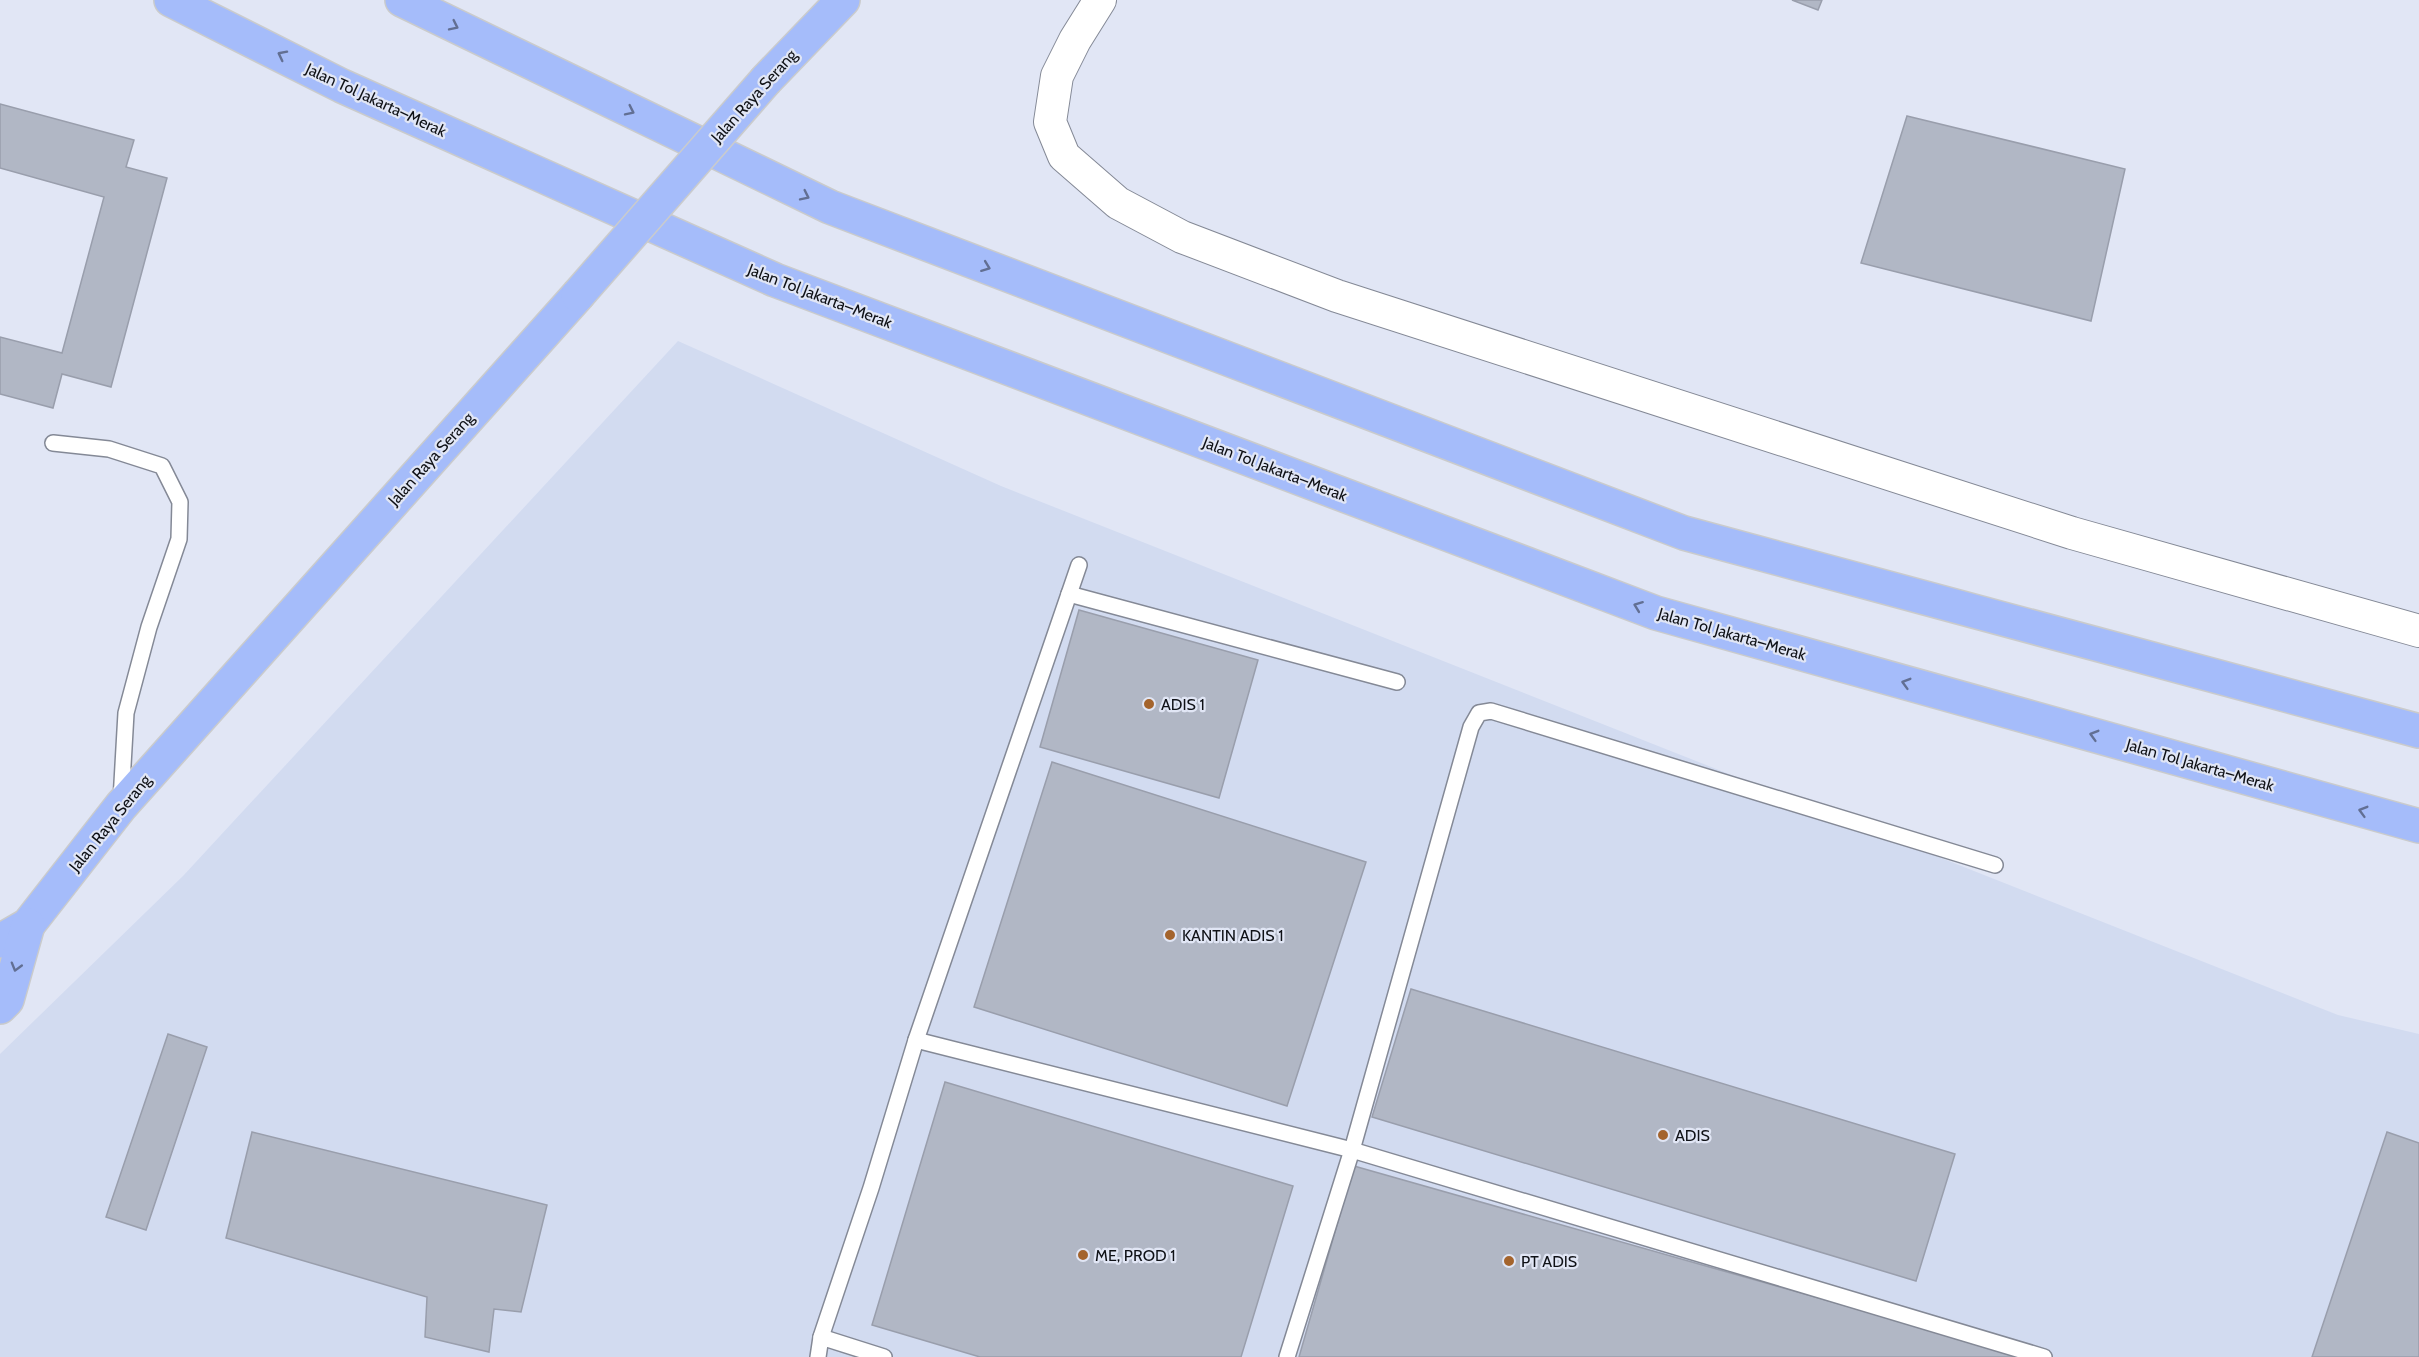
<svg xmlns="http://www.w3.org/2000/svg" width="2419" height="1357" font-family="Cabin,sans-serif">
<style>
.built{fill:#d2dbf0}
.building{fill:#b1b7c5;stroke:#999eac;stroke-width:1.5}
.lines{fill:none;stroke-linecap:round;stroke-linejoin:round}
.lane-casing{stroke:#848996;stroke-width:18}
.street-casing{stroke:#848996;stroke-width:34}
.highway-casing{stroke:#cacbcc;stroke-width:36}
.lane{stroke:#fff;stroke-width:15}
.street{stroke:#fff;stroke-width:32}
.highway{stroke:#a5bcfa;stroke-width:33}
.highway-bridge-casing{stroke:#cacbcc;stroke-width:36;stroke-linecap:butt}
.highway-bridge{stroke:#a5bcfa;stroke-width:33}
.oneway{stroke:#626f93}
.poi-dot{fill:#a4642d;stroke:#e1e6f5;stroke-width:2}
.labels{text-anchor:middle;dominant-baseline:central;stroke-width:4.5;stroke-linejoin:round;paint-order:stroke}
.street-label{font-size:16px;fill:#0f1116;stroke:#e1e6f5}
.poi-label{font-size:16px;fill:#0f1116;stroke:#e1e6f5;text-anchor:start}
</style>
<rect width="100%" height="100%" fill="#e1e6f5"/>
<!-- built -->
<path class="built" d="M678 341 1001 486 2338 1015 2419 1034V1357H0V1054L183 876Z"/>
<!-- building -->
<g class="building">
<path d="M1792 0H1822L1818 10Z"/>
<path d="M0 104 134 140 126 167 167 178 111 387 62 374 53 408 0 394V337L62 353 104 197 0 168Z"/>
<path d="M1907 116 2125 169 2091 321 1861 263Z"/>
<path d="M1079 610 1258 660 1219 798 1040 747Z"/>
<path d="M1052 762 1366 862 1287 1106 974 1007Z"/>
<path d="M1411 989 1955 1154 1916 1281 1372 1117Z"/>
<path d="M168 1034 207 1047 146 1230 106 1217Z"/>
<path d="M945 1082 1293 1186 1241 1357H980L872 1325Z"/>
<path d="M252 1132 547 1205 521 1312 494 1309 489 1352 425 1337 427 1297 226 1238Z"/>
<path d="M2387 1132 2419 1143V1357H2312Z"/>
<path d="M1354 1166 2026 1357H1299Z"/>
</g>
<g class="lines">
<!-- lane casing -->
<g class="lane-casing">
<g id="lane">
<path d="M53 443 109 449 162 466 180 502 179 539 149 627 126 713 121 800"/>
<path d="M1069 594 1397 682"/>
<path d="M916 1040 1352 1150 2044 1357"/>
<path d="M821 1337 871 1188 916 1040 1079 565"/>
<path d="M818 1357 821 1337 884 1357"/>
<path d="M1287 1357 1352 1150 1471 727 1479 713 1491 711 1995 865"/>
</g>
</g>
<!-- street casing -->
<g class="street-casing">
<path id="street" d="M1100 0 1075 40 1057 76 1050 122 1064 156 1118 203 1182 237 1337 296 2072 533 2419 631"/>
</g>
<!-- highway casing -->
<g class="highway-casing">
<g id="highway">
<path d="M171 0 342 86 775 280 1656 613 2419 826"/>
<path d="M402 0 830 207 1684 533 2419 731"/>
<path d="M766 80 843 0"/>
<path d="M0 941 28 925 121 806 578 295"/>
<path d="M0 1007 7 1000 28 925"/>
</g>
</g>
<!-- lane -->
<use href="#lane" class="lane"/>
<!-- street -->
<use href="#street" class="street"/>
<!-- highway -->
<use href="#highway" class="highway"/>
<!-- highway-bridge casing -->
<g class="highway-bridge-casing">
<path id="highway-bridge" d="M578 295 766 80"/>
</g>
<!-- highway-bridge -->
<use href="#highway-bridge" class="highway-bridge"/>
</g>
<!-- one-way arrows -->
<defs><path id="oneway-chevron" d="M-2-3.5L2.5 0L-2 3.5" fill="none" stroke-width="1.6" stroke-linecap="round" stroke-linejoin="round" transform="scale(1.5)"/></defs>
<g class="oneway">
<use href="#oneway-chevron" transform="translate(454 26) rotate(26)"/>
<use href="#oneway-chevron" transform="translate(282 55) rotate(-153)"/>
<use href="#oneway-chevron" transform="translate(630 111) rotate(26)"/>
<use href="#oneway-chevron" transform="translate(805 196) rotate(26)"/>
<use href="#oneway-chevron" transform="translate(986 267) rotate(21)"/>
<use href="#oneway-chevron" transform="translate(1638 606) rotate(-159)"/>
<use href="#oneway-chevron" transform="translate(1906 683) rotate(-164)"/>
<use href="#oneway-chevron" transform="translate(2094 735) rotate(-164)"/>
<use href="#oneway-chevron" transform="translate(2363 811) rotate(-164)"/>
<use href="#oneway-chevron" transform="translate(16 967) rotate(106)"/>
</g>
<!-- markers -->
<g class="poi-dot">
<circle cx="1149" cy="704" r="6"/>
<circle cx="1170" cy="935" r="6"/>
<circle cx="1663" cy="1135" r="6"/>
<circle cx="1083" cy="1255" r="6"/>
<circle cx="1509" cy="1261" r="6"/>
</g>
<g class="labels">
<!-- street labels -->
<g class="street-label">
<text transform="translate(754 96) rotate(-48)">Jalan Raya Serang</text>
<text transform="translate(376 100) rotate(25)">Jalan Tol Jakarta–Merak</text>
<text transform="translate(820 296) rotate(21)">Jalan Tol Jakarta–Merak</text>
<text transform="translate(431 459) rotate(-48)">Jalan Raya Serang</text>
<text transform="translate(1275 469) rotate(21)">Jalan Tol Jakarta–Merak</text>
<text transform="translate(1732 634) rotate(16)">Jalan Tol Jakarta–Merak</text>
<text transform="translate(2200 765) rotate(16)">Jalan Tol Jakarta–Merak</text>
<text transform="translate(110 823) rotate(-51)">Jalan Raya Serang</text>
</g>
<!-- poi labels -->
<g class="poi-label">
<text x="1161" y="704">ADIS 1</text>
<text x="1182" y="935">KANTIN ADIS 1</text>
<text x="1675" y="1135">ADIS</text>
<text x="1095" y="1255">ME, PROD 1</text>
<text x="1521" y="1261">PT ADIS</text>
</g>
</g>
</svg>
